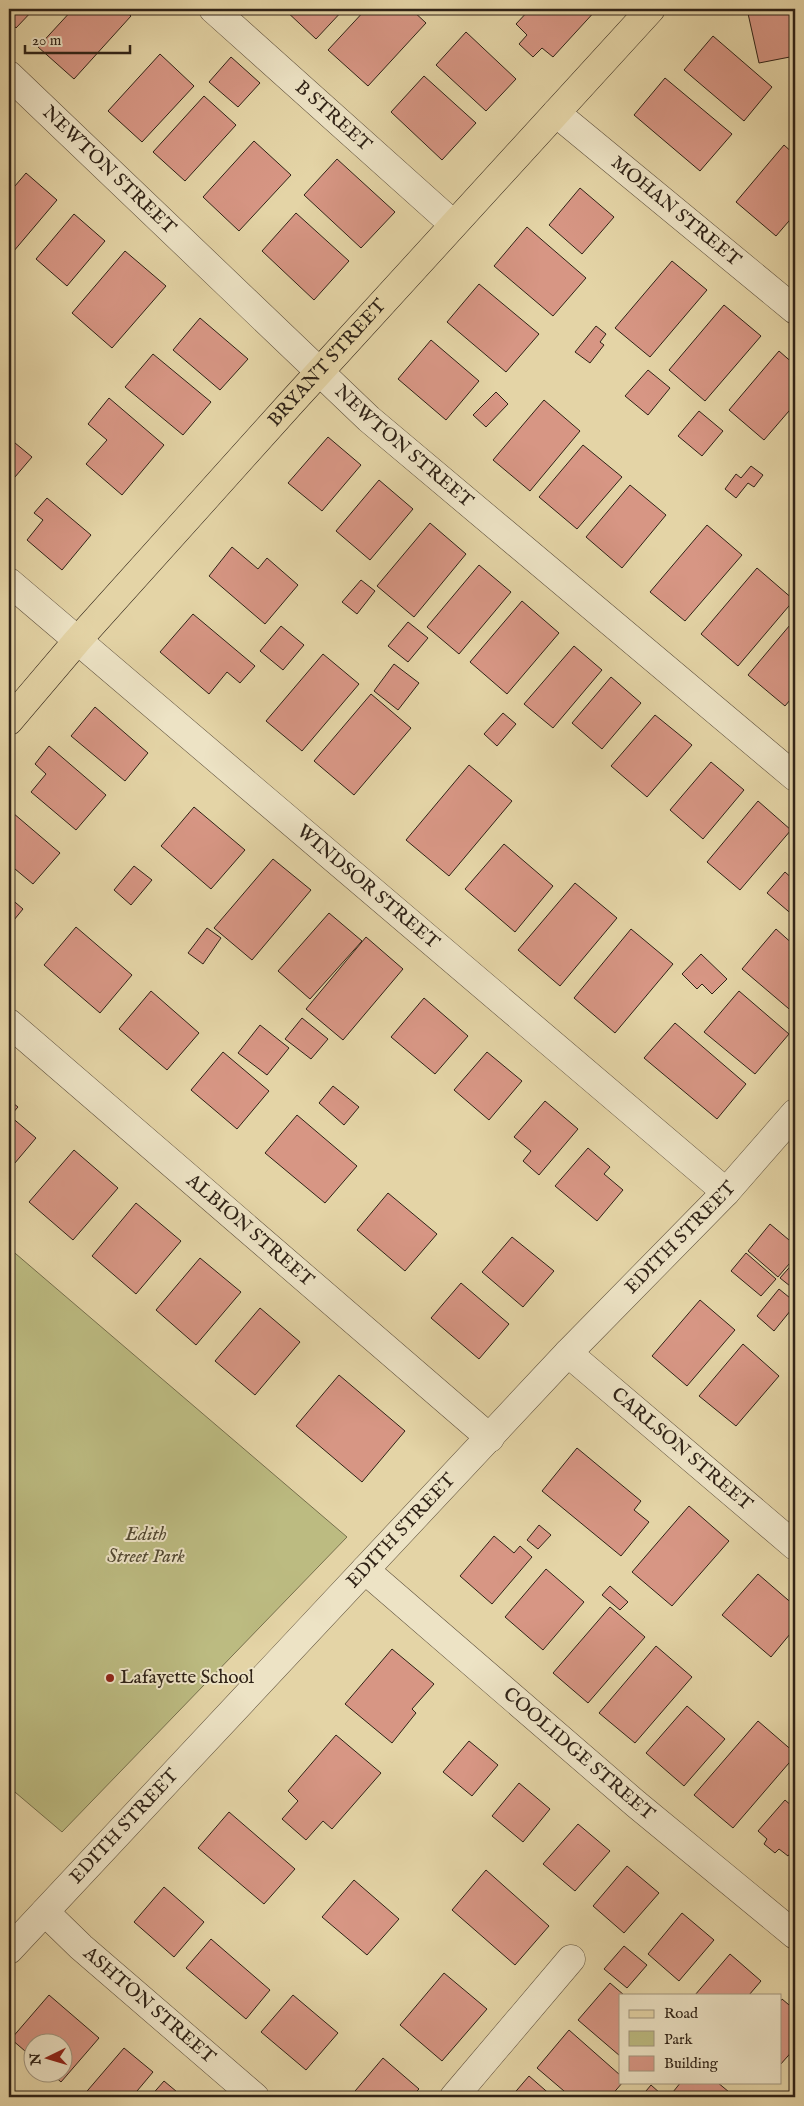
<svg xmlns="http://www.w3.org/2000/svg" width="804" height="2106" font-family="'IM FELL English',serif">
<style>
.green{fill:#bcbb81;stroke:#766f4c}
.building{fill:#d79684;stroke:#302317}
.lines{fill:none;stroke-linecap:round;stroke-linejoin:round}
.minor-casing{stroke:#5d4f3b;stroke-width:29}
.major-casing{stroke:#302317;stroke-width:29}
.minor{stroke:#ede3c5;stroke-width:28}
.major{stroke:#e4d4a6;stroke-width:28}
.poi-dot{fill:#8f2418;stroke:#ede3c5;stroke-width:2}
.labels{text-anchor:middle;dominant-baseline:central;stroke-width:4;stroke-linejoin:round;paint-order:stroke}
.street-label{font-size:19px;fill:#302317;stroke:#ede3c5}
.park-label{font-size:19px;font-style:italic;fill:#534932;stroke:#ede3c5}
.poi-label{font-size:19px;fill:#302317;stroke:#ede3c5;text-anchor:start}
</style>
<rect width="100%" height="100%" fill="#e4d4a6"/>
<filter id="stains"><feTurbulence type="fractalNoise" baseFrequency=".004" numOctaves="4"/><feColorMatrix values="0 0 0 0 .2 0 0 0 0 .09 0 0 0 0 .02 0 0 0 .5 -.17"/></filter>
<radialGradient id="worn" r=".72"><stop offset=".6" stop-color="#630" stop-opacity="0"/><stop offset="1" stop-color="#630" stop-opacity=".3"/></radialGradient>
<!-- green -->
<path class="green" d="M9 1248 347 1537 62 1832 9 1787Z"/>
<!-- building -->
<g class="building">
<path d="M9 9H34L16 28 9 20Z"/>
<path d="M73 9H123L131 16 74 79 38 47Z"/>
<path d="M284 9H344L316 39Z"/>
<path d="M366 9H411L426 23 368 86 328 50Z"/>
<path d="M530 9H597L553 57 542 48 533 57 519 44 527 35 516 24Z"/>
<path d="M747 9H791L795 28V56L759 63Z"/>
<path d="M466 32 516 79 486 111 436 65Z"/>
<path d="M713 36 772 87 744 121 684 70Z"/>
<path d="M160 54 194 86 142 142 108 111Z"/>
<path d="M231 57 260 83 238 107 209 82Z"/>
<path d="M424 76 476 123 442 160 391 112Z"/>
<path d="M665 78 732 134 700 171 634 115Z"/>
<path d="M204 96 236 125 185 181 153 152Z"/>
<path d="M254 141 291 175 239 231 203 197Z"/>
<path d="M784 145 795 155V214L776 236 736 202Z"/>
<path d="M337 159 395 212 361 248 304 195Z"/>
<path d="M26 173 57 200 13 252 9 249V193Z"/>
<path d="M580 188 614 217 582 254 549 225Z"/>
<path d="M296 213 349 261 314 300 262 251Z"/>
<path d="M74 214 105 241 67 286 36 259Z"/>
<path d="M527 227 586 278 553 316 494 266Z"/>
<path d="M125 251 166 286 112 348 72 313Z"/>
<path d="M672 261 707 290 650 357 615 328Z"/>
<path d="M479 284 539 334 506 372 447 322Z"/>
<path d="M724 305 761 336 705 401 669 370Z"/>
<path d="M200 318 248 359 220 390 173 350Z"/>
<path d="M596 326 606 334 600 342 604 345 590 363 575 352Z"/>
<path d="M431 340 479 381 446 420 398 379Z"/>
<path d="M779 351 795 365V404L764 440 729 410Z"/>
<path d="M153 354 211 402 183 435 125 387Z"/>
<path d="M648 370 670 388 648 415 625 396Z"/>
<path d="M496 392 508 404 486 427 473 415Z"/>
<path d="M109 398 164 445 122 495 86 464 107 440 88 424Z"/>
<path d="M544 400 580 431 530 491 493 460Z"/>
<path d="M699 411 723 431 702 456 678 436Z"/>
<path d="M328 437 361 465 322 511 288 483Z"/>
<path d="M9 438 32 457 9 484Z"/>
<path d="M583 445 622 477 577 529 539 497Z"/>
<path d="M751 466 763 475 754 487 748 483 736 498 725 489 736 474 741 478Z"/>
<path d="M379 480 413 509 370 560 336 531Z"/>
<path d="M630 485 666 515 622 568 586 537Z"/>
<path d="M47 498 91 535 62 570 27 540 43 520 34 513Z"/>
<path d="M430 523 466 554 414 617 377 586Z"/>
<path d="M707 525 742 555 685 621 650 592Z"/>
<path d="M232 547 258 569 267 558 298 585 265 624 209 576Z"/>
<path d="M479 565 511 592 459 654 427 627Z"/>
<path d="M757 568 794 600 738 666 701 634Z"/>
<path d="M361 580 375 591 357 614 342 602Z"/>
<path d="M522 601 559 633 507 694 470 662Z"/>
<path d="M193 614 255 666 240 683 227 672 209 694 160 652Z"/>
<path d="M795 619V694L785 706 748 675Z"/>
<path d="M408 622 428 638 408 662 388 646Z"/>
<path d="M281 626 304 645 283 670 260 651Z"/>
<path d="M574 646 602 670 553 728 524 704Z"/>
<path d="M323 654 359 684 302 751 266 721Z"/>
<path d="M394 664 419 683 398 710 374 691Z"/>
<path d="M611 677 641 703 602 749 572 723Z"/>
<path d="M371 694 411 728 354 795 314 761Z"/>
<path d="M95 707 148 753 125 781 71 736Z"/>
<path d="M503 713 516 724 497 746 484 734Z"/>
<path d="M655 715 692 745 647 797 611 766Z"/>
<path d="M49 746 106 795 76 830 31 792 46 774 35 764Z"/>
<path d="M711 762 744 790 703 839 670 810Z"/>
<path d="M469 765 512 801 449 876 406 840Z"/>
<path d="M758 801 791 830 740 890 707 862Z"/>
<path d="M194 807 245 850 211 889 161 846Z"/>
<path d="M13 813 60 853 33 884 9 864V818Z"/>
<path d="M504 844 553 886 515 932 465 889Z"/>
<path d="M273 859 311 890 252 960 214 928Z"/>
<path d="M134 866 152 880 131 905 114 890Z"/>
<path d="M785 872 795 881V917L767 893Z"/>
<path d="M575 883 617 918 560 986 518 950Z"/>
<path d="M9 897 23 909 9 926Z"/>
<path d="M329 913 362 941 310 999 278 971Z"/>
<path d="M76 927 132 975 100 1013 44 965Z"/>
<path d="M207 928 221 938 203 964 188 953Z"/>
<path d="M631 929 673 964 615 1033 574 998Z"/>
<path d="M776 929 795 946V1014L742 969Z"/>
<path d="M366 937 403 969 343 1040 306 1009Z"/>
<path d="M701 954 727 979 712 994 702 984 697 989 682 974Z"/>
<path d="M151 991 199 1033 167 1070 119 1029Z"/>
<path d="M739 991 789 1034 755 1074 704 1032Z"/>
<path d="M424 998 468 1036 435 1074 391 1037Z"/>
<path d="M302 1018 328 1039 311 1059 285 1039Z"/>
<path d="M675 1023 746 1084 717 1119 644 1058Z"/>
<path d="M260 1025 289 1048 267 1075 238 1053Z"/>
<path d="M223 1052 269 1091 237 1129 191 1090Z"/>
<path d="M487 1052 522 1081 489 1120 454 1090Z"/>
<path d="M333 1086 359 1107 344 1125 319 1103Z"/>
<path d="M9 1100 18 1107 10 1116 36 1138 9 1170Z"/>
<path d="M545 1101 578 1129 539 1175 523 1161 531 1151 514 1137Z"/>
<path d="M297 1115 357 1166 325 1203 265 1153Z"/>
<path d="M588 1148 610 1167 604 1174 623 1190 597 1221 555 1186Z"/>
<path d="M74 1150 118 1188 73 1240 29 1202Z"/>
<path d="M388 1193 437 1234 405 1271 357 1230Z"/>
<path d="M136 1203 181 1241 136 1294 92 1256Z"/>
<path d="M770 1224 795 1245V1257L778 1277 748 1251Z"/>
<path d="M512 1237 554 1271 523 1307 482 1272Z"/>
<path d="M746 1253 776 1279 761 1296 731 1271Z"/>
<path d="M200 1258 241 1292 196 1345 156 1310Z"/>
<path d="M795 1261V1290L780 1278Z"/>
<path d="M461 1283 509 1324 479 1359 431 1318Z"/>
<path d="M779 1289 795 1302V1305L774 1331 757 1316Z"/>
<path d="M700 1300 735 1330 687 1386 652 1356Z"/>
<path d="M260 1308 300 1342 255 1395 215 1361Z"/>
<path d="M743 1344 779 1376 736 1426 699 1396Z"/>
<path d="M339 1375 405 1431 362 1482 296 1426Z"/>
<path d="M577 1448 641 1501 634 1510 649 1522 621 1556 542 1491Z"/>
<path d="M689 1506 729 1541 672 1606 632 1572Z"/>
<path d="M539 1525 551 1535 538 1549 527 1540Z"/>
<path d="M494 1536 514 1553 520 1546 532 1557 492 1604 460 1576Z"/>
<path d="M546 1569 584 1602 543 1650 505 1617Z"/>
<path d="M758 1574 795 1606V1628L771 1657 722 1615Z"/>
<path d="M610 1586 628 1602 620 1610 602 1595Z"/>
<path d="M610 1607 645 1637 588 1703 553 1673Z"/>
<path d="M656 1646 692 1677 635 1743 599 1713Z"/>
<path d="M392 1649 434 1684 412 1709 416 1713 392 1743 345 1704Z"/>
<path d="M687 1706 725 1739 684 1786 646 1753Z"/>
<path d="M758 1721 795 1753V1756L733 1828 694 1795Z"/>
<path d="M336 1735 381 1773 332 1829 323 1821 306 1840 282 1819 298 1801 288 1791Z"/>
<path d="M469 1741 498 1765 472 1796 443 1772Z"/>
<path d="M519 1783 550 1809 523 1842 492 1816Z"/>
<path d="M785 1800 793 1807 795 1805V1847L788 1856 779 1849 775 1853 764 1844 767 1839 758 1831Z"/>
<path d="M229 1812 295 1869 264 1904 198 1848Z"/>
<path d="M578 1824 610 1851 575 1891 543 1864Z"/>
<path d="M627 1866 659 1893 624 1933 593 1906Z"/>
<path d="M486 1870 549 1926 515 1965 452 1910Z"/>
<path d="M354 1880 399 1919 367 1955 322 1917Z"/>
<path d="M164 1887 204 1922 174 1957 134 1922Z"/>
<path d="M682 1913 714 1940 679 1981 648 1954Z"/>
<path d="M211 1939 270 1990 246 2019 186 1968Z"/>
<path d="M624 1946 647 1965 627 1988 604 1969Z"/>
<path d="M730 1954 761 1981 749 1995H695Z"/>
<path d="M444 1973 487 2009 442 2061 400 2025Z"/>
<path d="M610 1983 624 1995H620V2056L578 2020Z"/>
<path d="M49 1995 99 2038 61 2082 52 2074H62V2044H32V2057L11 2039Z"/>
<path d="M293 1995 338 2033 306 2070 261 2032Z"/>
<path d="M782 1999 795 2010V2048L780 2065V2002Z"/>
<path d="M569 2030 620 2075V2082H623L610 2097H571L537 2068Z"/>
<path d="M124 2048 153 2072 132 2097H82Z"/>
<path d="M383 2058 419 2089 411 2097H350Z"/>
<path d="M529 2076 553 2097H511Z"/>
<path d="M164 2081 183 2097H150Z"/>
<path d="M681 2082H717L735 2097H669Z"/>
<path d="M651 2085 661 2094 658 2097H641Z"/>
</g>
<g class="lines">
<!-- minor casing -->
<g class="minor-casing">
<g id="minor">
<path id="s1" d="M213 9 453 224"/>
<path id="s2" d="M9 75 369 419 795 777"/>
<path id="s3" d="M556 113 795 310"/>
<path id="s4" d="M9 582 726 1192"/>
<path id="s5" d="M9 1023 490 1438"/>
<path id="s6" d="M568 1353 795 1546"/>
<path id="s7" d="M365 1570 636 1804 795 1935"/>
<path id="s8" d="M45 1912 81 1947 255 2097"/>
<path id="s9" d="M9 1950 568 1353 726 1192 795 1113"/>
<path d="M454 2097 571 1959"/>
</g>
</g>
<!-- major casing -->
<g class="major-casing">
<g id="major">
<path id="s10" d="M9 721 77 641 291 403 651 9"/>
</g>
</g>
<!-- minor -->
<use href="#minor" class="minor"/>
<!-- major -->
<use href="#major" class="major"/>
</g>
<!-- markers -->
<circle class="poi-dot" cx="110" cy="1678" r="5"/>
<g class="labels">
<!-- street labels -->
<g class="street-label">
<text stroke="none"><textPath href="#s1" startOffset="161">B STREET</textPath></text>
<text stroke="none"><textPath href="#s2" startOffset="138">NEWTON STREET</textPath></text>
<text stroke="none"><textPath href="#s3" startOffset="155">MOHAN STREET</textPath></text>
<text stroke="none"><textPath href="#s10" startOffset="479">BRYANT STREET</textPath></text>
<text stroke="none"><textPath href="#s2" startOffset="542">NEWTON STREET</textPath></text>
<text stroke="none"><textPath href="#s4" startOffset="471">WINDSOR STREET</textPath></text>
<text stroke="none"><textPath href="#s5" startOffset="318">ALBION STREET</textPath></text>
<text stroke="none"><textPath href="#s9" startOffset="979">EDITH STREET</textPath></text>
<text stroke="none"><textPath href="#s6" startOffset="149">CARLSON STREET</textPath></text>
<text stroke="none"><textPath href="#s9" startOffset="574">EDITH STREET</textPath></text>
<text stroke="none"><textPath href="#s7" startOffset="282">COOLIDGE STREET</textPath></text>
<text stroke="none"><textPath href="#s9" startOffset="169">EDITH STREET</textPath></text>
<text stroke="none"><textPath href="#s8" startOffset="140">ASHTON STREET</textPath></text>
</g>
<!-- park labels -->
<g class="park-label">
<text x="146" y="1535">Edith<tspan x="146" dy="22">Street Park</tspan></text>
</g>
<!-- poi labels -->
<g class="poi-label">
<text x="120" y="1678">Lafayette School</text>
</g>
</g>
<!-- margin -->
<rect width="804" height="2106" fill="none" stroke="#e4d4a6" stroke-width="30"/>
<rect x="10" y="10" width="784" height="2086" fill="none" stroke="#302317" stroke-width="2.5"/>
<rect x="15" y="15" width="774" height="2076" fill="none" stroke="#302317"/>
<!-- legend -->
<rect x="619" y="1994" width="162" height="90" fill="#ede3c5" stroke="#a1967f"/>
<rect x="629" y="2010" width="25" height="8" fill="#e4d4a6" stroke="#a1967f"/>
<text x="664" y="2018" font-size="15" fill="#302317">Road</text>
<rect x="629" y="2031" width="25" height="15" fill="#bcbb81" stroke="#a1967f"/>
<text x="664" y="2044" font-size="15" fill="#302317">Park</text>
<rect x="629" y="2056" width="25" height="15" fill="#d79684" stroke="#a1967f"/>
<text x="664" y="2068" font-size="15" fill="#302317">Building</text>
<!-- north arrow -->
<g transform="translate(48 2058) rotate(265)"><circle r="24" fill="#ede3c5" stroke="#a1967f"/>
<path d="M0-4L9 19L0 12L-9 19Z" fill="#8f2418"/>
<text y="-8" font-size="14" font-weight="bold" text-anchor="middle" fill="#302317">N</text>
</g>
<!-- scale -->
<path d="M25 45v8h105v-8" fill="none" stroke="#302317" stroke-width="2.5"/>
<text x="32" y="45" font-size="15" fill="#302317" stroke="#ede3c5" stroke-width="4" paint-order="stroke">20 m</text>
<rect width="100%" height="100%" filter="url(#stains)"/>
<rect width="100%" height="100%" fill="url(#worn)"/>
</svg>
